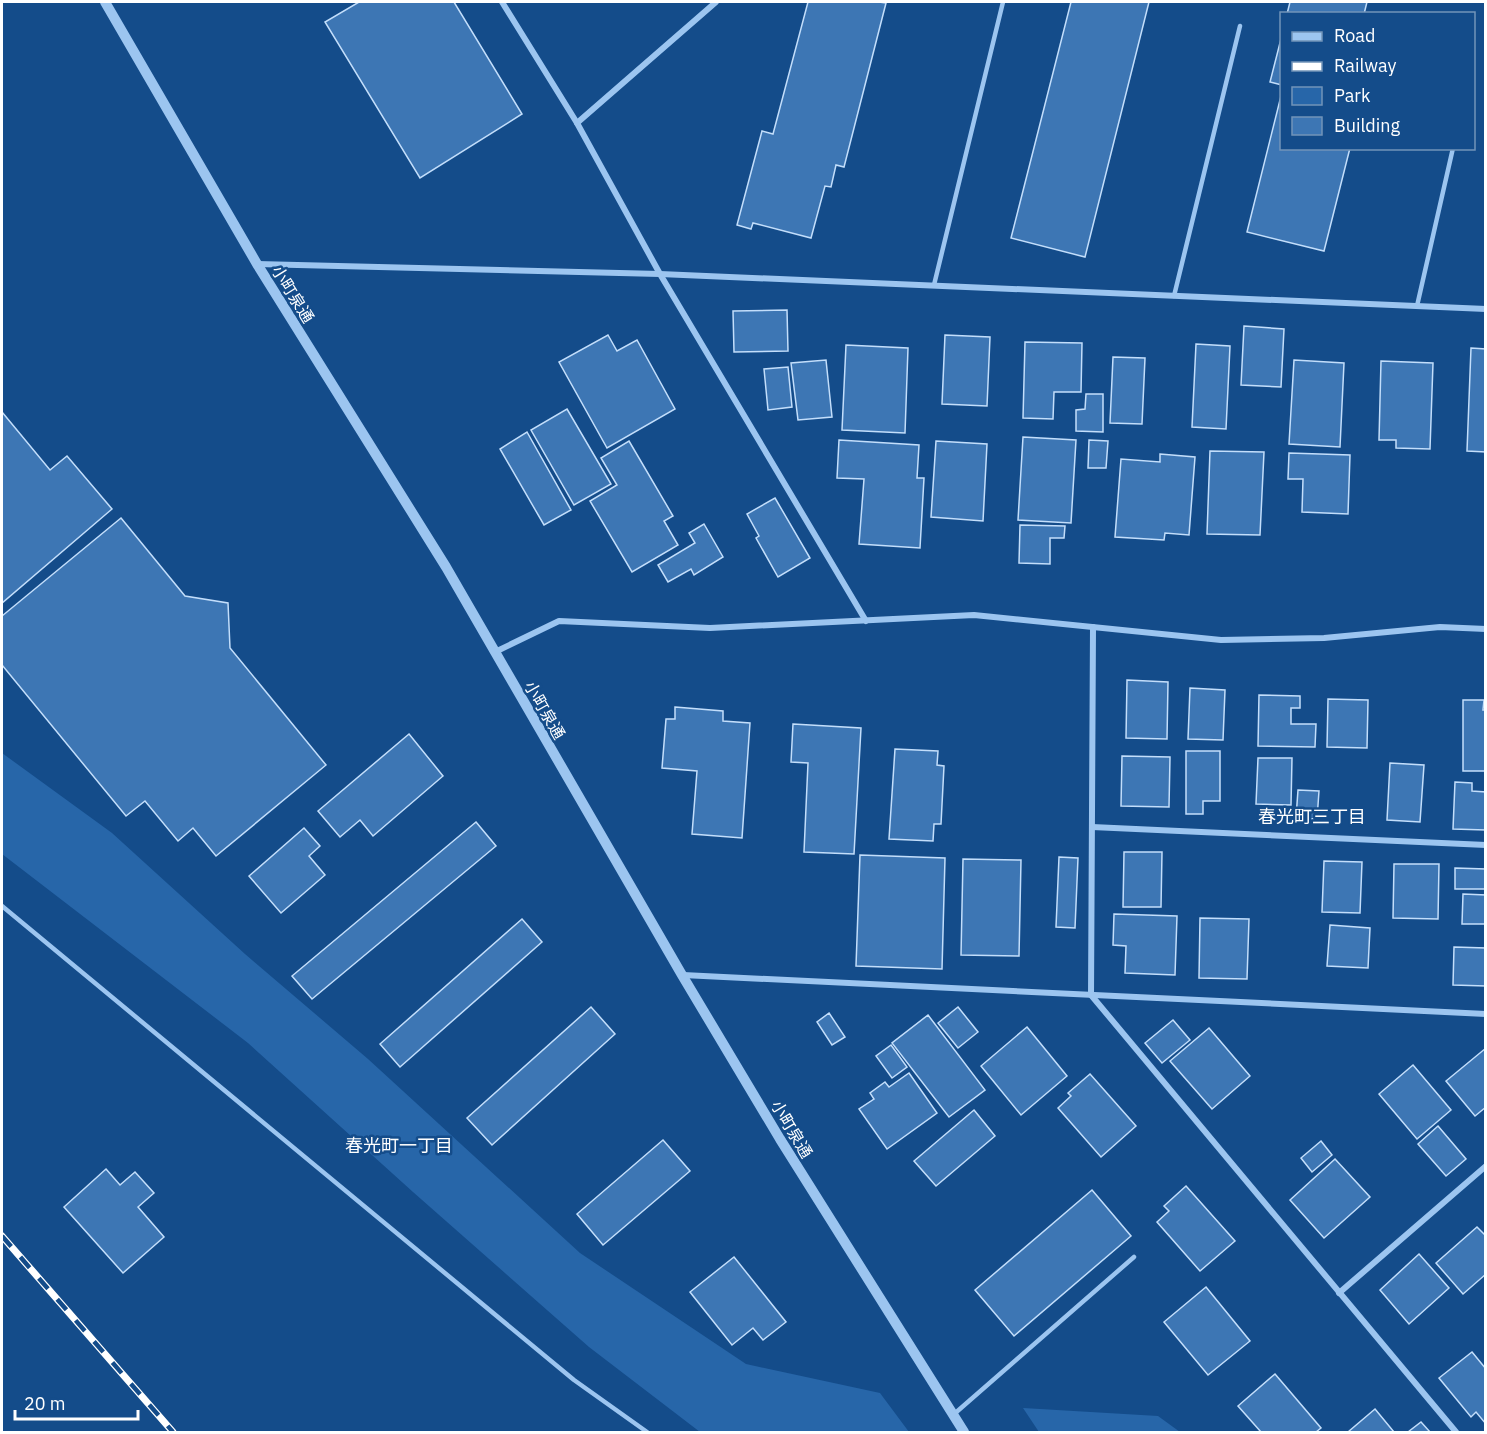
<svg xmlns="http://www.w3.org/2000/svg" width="1487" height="1434" font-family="'IBM Plex Sans','Noto Sans JP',sans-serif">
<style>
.green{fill:#2766a9}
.building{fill:#3d76b4;stroke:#c3defb;stroke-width:1.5}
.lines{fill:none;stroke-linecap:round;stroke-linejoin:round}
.service{stroke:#9cc5f0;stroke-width:4.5}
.minor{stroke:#9cc5f0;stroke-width:6}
.tertiary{stroke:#9cc5f0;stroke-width:10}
.rail-casing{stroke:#fff;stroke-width:7}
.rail{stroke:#144c8a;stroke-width:4.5;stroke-dasharray:14;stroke-linecap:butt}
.labels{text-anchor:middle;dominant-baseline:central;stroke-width:5;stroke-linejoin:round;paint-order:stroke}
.street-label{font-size:16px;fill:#fff;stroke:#144c8a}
.neighbourhood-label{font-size:18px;fill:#fff;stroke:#144c8a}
</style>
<rect width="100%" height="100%" fill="#144c8a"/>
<!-- green -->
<g class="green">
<path d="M2 753 112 833 245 954 368 1059 580 1253 746 1364 880 1393 909 1432H700L589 1347 413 1192 248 1043 2 854Z"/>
<path d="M1023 1408 1158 1416 1180 1432H1039Z"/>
</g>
<!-- building -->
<g class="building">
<path d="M359 2H454L522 114 420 178 325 22Z"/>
<path d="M808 2H879L886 3 844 167 836 165 831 187 825 186 811 238 753 223 751 229 737 225 762 131 773 134Z"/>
<path d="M1071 2H1149L1085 257 1011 238Z"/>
<path d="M1290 2H1367L1364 14H1287Z"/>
<path d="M1282 35V85L1270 82Z"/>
<path d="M1282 92V148H1350L1324 251 1247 232Z"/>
<path d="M787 310 788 351 734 352 733 311Z"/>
<path d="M1244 326 1284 329 1281 387 1241 385Z"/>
<path d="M608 335 617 351 637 340 675 409 607 448 559 362Z"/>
<path d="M945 335 990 337 987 406 942 404Z"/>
<path d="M1025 342 1082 343 1081 392H1054L1053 419 1023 418Z"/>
<path d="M1196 344 1230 346 1226 429 1192 427Z"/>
<path d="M846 345 908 348 905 433 842 430Z"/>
<path d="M1471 348 1486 349V452L1467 451Z"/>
<path d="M1113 357 1145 358 1142 424 1110 423Z"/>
<path d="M826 360 832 417 798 420 791 363Z"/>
<path d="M1294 360 1344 363 1340 447 1289 444Z"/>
<path d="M1381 361 1433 363 1430 449 1396 448V440H1379Z"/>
<path d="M788 367 792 407 768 410 764 369Z"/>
<path d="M1086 394H1103V432L1076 431V410L1085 409Z"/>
<path d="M567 409 611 484 574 505 531 430Z"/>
<path d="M2 412 50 470 67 456 112 509 2 603Z"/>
<path d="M527 432 571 510 544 525 500 449Z"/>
<path d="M1023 437 1076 440 1071 523 1018 520Z"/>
<path d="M839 440 919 445 917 478H924L920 548 859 544 864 479 837 478Z"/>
<path d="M1089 440 1108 441 1106 468H1088Z"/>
<path d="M629 441 673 516 664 521 678 545 632 572 590 501 617 485 601 458Z"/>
<path d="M936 441 987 444 983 521 931 517Z"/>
<path d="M1210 451 1264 452 1260 535 1207 534Z"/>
<path d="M1289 453 1350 455 1348 514 1302 512 1303 479H1288Z"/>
<path d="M1160 454 1195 457 1189 535 1165 533 1164 540 1115 537 1121 459 1160 462Z"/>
<path d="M775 498 810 558 778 577 756 538 759 536 747 514Z"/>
<path d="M121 518 185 596 228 603 230 648 326 765 216 856 193 828 178 841 145 801 126 816 2 665V616Z"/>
<path d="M704 524 723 557 694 575 691 569 668 582 658 565 695 543 689 533Z"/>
<path d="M1020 525 1065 526 1064 538H1050V564L1019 563Z"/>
<path d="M1127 680 1168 682 1167 739 1126 738Z"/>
<path d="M1190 688 1225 690 1223 740 1188 739Z"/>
<path d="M1259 695 1300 696V708H1291V724H1316L1315 747 1258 746Z"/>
<path d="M1328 699 1368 700 1367 748 1327 747Z"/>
<path d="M1463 700H1484L1483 710H1486V771H1463Z"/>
<path d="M675 707 723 711V721L750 723 742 838 692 834 697 771 662 768 666 719H675Z"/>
<path d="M793 724 861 728 854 854 804 852 808 763 791 762Z"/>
<path d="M409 734 443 776 373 836 360 820 340 837 318 811Z"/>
<path d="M895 749 938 751 937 765 944 766 941 824H934L933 841 889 839Z"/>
<path d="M1186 751H1220V801H1203V814H1186Z"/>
<path d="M1122 756 1170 757 1169 807 1121 806Z"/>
<path d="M1258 758H1292L1291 805 1256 804Z"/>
<path d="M1390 763 1424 765 1420 822 1387 820Z"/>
<path d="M1455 782 1472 783V791L1486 792V830L1453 829Z"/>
<path d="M1298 790 1319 791 1317 819 1296 818Z"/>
<path d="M476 822 496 846 312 999 292 976Z"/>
<path d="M304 828 320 846 309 856 325 875 281 913 249 876Z"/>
<path d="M1124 852H1162L1161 907H1123Z"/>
<path d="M860 855 945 858 942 969 856 966Z"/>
<path d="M1059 857 1078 858 1075 928 1056 927Z"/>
<path d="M963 859 1021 860 1019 956 961 955Z"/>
<path d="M1324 861 1362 862 1360 913 1322 912Z"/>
<path d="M1394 864H1439L1438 919 1393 918Z"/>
<path d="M1455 868 1486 869V889H1455Z"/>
<path d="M1463 894 1486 895V924H1462Z"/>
<path d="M1114 914 1177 916 1175 975 1125 973 1126 946 1113 945Z"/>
<path d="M1200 918 1249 919 1247 979 1199 978Z"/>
<path d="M522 919 542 942 400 1067 380 1044Z"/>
<path d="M1330 925 1370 928 1368 968 1327 966Z"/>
<path d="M1454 947 1486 948V986L1453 985Z"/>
<path d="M591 1007 615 1034 492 1145 467 1118Z"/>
<path d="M958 1007 978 1032 958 1048 938 1023Z"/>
<path d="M829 1013 845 1037 832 1045 817 1022Z"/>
<path d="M928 1015 985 1090 949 1117 892 1043Z"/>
<path d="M1173 1020 1190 1040 1162 1063 1145 1043Z"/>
<path d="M1027 1027 1067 1076 1021 1115 981 1066Z"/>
<path d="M1209 1028 1250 1076 1212 1109 1170 1061Z"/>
<path d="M891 1045 907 1067 892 1078 876 1056Z"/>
<path d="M1486 1048V1107L1475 1116 1446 1081Z"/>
<path d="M1413 1065 1451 1110 1417 1139 1379 1094Z"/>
<path d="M909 1073 937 1113 887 1149 859 1109 874 1099 870 1093 885 1082 889 1087Z"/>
<path d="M1090 1074 1136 1126 1101 1157 1058 1108 1071 1096 1068 1093Z"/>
<path d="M974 1110 995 1136 936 1186 914 1161Z"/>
<path d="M1438 1126 1466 1159 1446 1176 1418 1144Z"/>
<path d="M663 1140 690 1171 603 1245 577 1214Z"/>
<path d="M1321 1141 1332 1155 1312 1172 1301 1158Z"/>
<path d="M1335 1159 1370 1197 1324 1238 1290 1200Z"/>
<path d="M106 1169 120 1185 135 1172 154 1193 138 1207 164 1237 123 1273 64 1207Z"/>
<path d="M1186 1186 1235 1241 1200 1271 1157 1222 1169 1211 1164 1206Z"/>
<path d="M1092 1190 1131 1236 1014 1336 975 1290Z"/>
<path d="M1477 1227 1486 1236V1274L1463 1294 1436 1263Z"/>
<path d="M1419 1254 1449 1288 1409 1324 1380 1290Z"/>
<path d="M734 1257 786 1322 763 1340 753 1328 732 1345 690 1292Z"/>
<path d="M1206 1287 1250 1341 1208 1375 1164 1322Z"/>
<path d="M1472 1352 1486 1369V1424L1476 1412 1471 1417 1439 1378Z"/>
<path d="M1275 1374 1321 1428 1316 1432H1261L1238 1406Z"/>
<path d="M1375 1409 1394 1432H1348Z"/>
<path d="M1421 1422 1430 1432H1408Z"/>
</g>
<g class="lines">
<!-- service -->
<g class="service">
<path d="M934 285 1003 2"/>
<path d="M1174 296 1240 26"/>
<path d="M1417 306 1453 148"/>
<path d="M2 906 574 1380 647 1432"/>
<path d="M953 1415 1134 1257"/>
</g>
<!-- minor -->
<g class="minor">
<path d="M502 2 577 123 660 274 866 621"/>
<path d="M577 123 716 2"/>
<path d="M257 264 660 274 1486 309"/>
<path d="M1093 627 1091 995 1456 1432"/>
<path d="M495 652 559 621 710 628 974 615 1221 640 1324 638 1440 627 1486 629"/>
<path d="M1092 827 1486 845"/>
<path d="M683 975 1486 1014"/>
<path d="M1339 1293 1486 1166"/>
</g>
<!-- tertiary -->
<path class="tertiary" d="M105 2 257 264 446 567 682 975 780 1139 964 1432"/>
<!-- rail casing -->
<g class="rail-casing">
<path id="rail" d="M2 1236 173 1432"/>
</g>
<!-- rail -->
<use href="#rail" class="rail"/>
</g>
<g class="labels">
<!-- street labels -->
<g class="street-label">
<text transform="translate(293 294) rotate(58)">小町泉通</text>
<text transform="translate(545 710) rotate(60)">小町泉通</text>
<text transform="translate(792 1129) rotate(59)">小町泉通</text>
</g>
<!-- neighbourhood labels -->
<g class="neighbourhood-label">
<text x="1312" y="816">春光町三丁目</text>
<text x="399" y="1145">春光町一丁目</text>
</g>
</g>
<!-- border -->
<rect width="1487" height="1434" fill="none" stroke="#ffffff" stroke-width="6"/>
<!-- legend -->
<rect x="1280" y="12" width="195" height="138" fill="#144c8a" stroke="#7294b9" stroke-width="1.5"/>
<rect x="1292" y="32" width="30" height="9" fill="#9cc5f0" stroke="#7294b9" stroke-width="1.5"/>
<text x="1334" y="42" font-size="18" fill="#ffffff">Road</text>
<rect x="1292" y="62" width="30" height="9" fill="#ffffff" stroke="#7294b9" stroke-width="1.5"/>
<text x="1334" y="72" font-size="18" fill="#ffffff">Railway</text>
<rect x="1292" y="87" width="30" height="18" fill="#2766a9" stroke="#7294b9" stroke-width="1.5"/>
<text x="1334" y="102" font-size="18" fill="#ffffff">Park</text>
<rect x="1292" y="117" width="30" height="18" fill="#3d76b4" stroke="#7294b9" stroke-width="1.5"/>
<text x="1334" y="132" font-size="18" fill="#ffffff">Building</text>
<!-- scale -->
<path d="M15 1410v9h123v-9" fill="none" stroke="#ffffff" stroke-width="3"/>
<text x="24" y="1410" font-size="18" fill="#ffffff" stroke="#144c8a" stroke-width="4.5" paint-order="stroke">20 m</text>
</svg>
